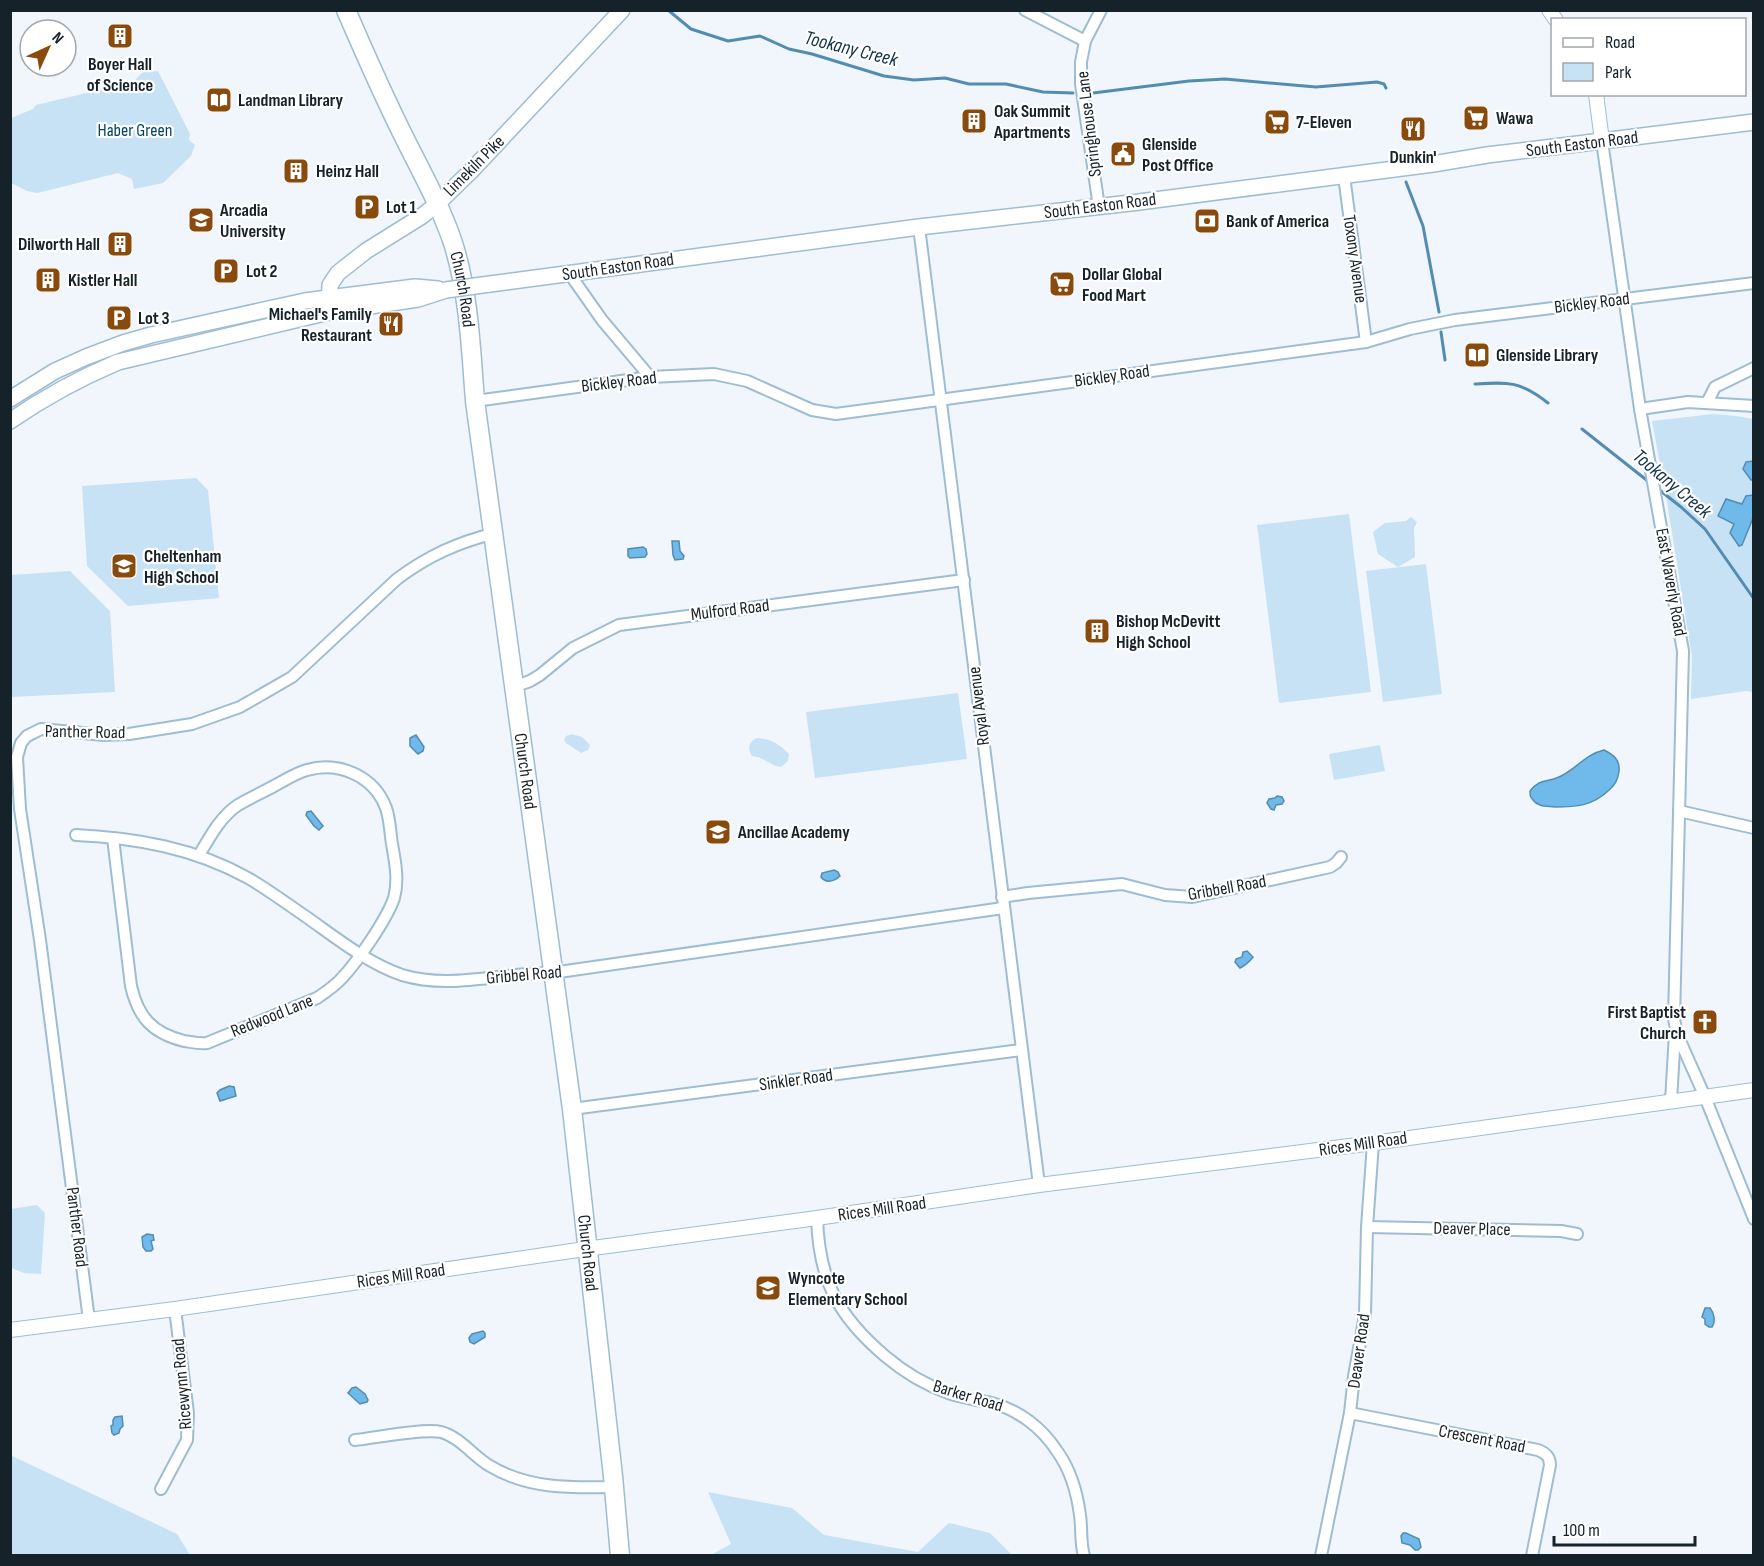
<svg xmlns="http://www.w3.org/2000/svg" width="1764" height="1566" font-family="'Sofia Sans Condensed',sans-serif">
<style>
.green{fill:#c7e2f5}
.water{fill:#6fbaeb;stroke:#548cb1;stroke-width:1.5}
.lines{fill:none;stroke-linecap:round;stroke-linejoin:round}
.stream{stroke:#548cb1;stroke-width:3}
.minor-casing{stroke:#9ebdd2;stroke-width:14}
.tertiary-casing{stroke:#9ebdd2;stroke-width:16}
.secondary-casing{stroke:#9ebdd2;stroke-width:18}
.primary-casing{stroke:#9ebdd2;stroke-width:21}
.minor{stroke:#fff;stroke-width:10}
.tertiary{stroke:#fff;stroke-width:14}
.secondary{stroke:#fff;stroke-width:15}
.primary{stroke:#fff;stroke-width:18}
.secondary-bridge-casing{stroke:#9ebdd2;stroke-width:18;stroke-linecap:butt}
.secondary-bridge{stroke:#fff;stroke-width:15}
.labels{text-anchor:middle;dominant-baseline:central;stroke-width:4.5;stroke-linejoin:round;paint-order:stroke}
.poi-label{font-size:18px;font-weight:bold;fill:#16222a;stroke:#fff;text-anchor:start}
.street-label{font-size:18px;fill:#16222a;stroke:#fff}
.park-label{font-size:18px;fill:#024363;stroke:#fff}
.water-label{font-size:20px;font-style:italic;fill:#113347;stroke:#fff}
</style>
<rect width="100%" height="100%" fill="#f0f6fb"/>
<!-- green -->
<g class="green">
<path d="M158 71 190 134 189 140 195 145 191 156 163 183 134 189 132 179 118 173 37 193 27 191 11 183V118L33 109 36 105 133 82 143 72Z"/>
<path d="M1713 414 1737 416 1753 419V692L1746 691 1691 699 1692 657 1667 502 1652 421Z"/>
<path d="M196 478 208 490 219 598 128 606 87 566 82 486Z"/>
<path d="M1349 514 1371 692 1279 703 1257 525Z"/>
<path d="M1411 517 1417 522 1414 528 1415 557 1398 567 1378 554 1373 532 1385 523 1406 521Z"/>
<path d="M1426 564 1442 694 1383 702 1366 571Z"/>
<path d="M70 571 110 611 115 692 11 697V575Z"/>
<path d="M958 693 967 759 815 778 806 712Z"/>
<path d="M572 734 582 737 590 745 588 750 581 753 566 743 564 740 566 736Z"/>
<path d="M757 738C771 739 779 744 789 754L788 761 781 767C770 766 765 757 752 756 747 749 749 741 757 738Z"/>
<path d="M1380 745 1385 771 1334 780 1329 754Z"/>
<path d="M37 1205 45 1213 41 1274 24 1273 11 1268V1209Z"/>
<path d="M10 1455 177 1534 190 1555H11Z"/>
<path d="M708 1492 792 1508 824 1535 918 1552 949 1523 990 1533 1012 1555H711L731 1544Z"/>
</g>
<!-- water -->
<g class="water">
<path d="M1753 461V479L1751 480 1743 469 1746 462Z"/>
<path d="M1753 495V518L1742 545 1739 546 1730 533 1734 524 1718 516 1726 499 1742 504 1746 496Z"/>
<path d="M672 541H679L680 551 684 556 683 559 675 560 673 555Z"/>
<path d="M643 547 646 549 647 554 645 557 630 558 628 556V549Z"/>
<path d="M416 735 424 747 423 751 418 754 410 746V738Z"/>
<path d="M1604 750C1614 755 1620 760 1619 771 1618 780 1615 785 1608 791 1592 806 1576 807 1555 807 1547 806 1538 807 1533 800 1530 797 1530 795 1530 791 1540 778 1546 783 1559 777 1575 770 1586 754 1604 750Z"/>
<path d="M1277 796 1282 797 1284 801 1282 804 1276 805 1274 810 1271 809 1267 803 1269 799 1275 798Z"/>
<path d="M311 811 323 826 319 830 314 826 306 815 307 812Z"/>
<path d="M834 870 838 872 840 876C835 881 826 884 821 877L822 873Z"/>
<path d="M1247 951 1253 957C1250 961 1244 966 1240 968L1235 962 1236 959 1242 957 1243 952Z"/>
<path d="M229 1086 234 1087 236 1096 220 1101 217 1093 220 1090Z"/>
<path d="M147 1234 153 1235 154 1240 151 1241 153 1249 151 1251H146L143 1247 142 1237Z"/>
<path d="M1705 1308H1710C1714 1313 1716 1321 1712 1327H1709L1705 1324V1319L1702 1317Z"/>
<path d="M483 1331 485 1333V1337L474 1344 470 1342 469 1338 472 1334Z"/>
<path d="M356 1387 365 1394 368 1400 367 1402 360 1404 348 1393 352 1388Z"/>
<path d="M122 1416 123 1426 120 1429 119 1433 114 1435 112 1433 111 1426 113 1425V1420L115 1417Z"/>
<path d="M1403 1533H1406L1419 1539 1421 1547 1418 1550H1415L1410 1545 1402 1543 1401 1536Z"/>
</g>
<g class="lines">
<!-- stream -->
<g class="stream">
<path d="M668 10 691 29 728 41 760 36 789 49 812 54 884 76 914 80 945 78 969 84H1006L1043 92 1073 93"/>
<path d="M1093 93 1189 81 1225 79 1316 87 1377 82 1384 84 1386 88"/>
<path d="M1406 182 1423 226 1439 312"/>
<path d="M1441 332 1445 360"/>
<path d="M1475 384C1509 382 1520 381 1548 403"/>
<path d="M1582 429 1649 482"/>
<path d="M1657 488 1681 507 1705 529 1754 599"/>
</g>
<!-- minor casing -->
<g class="minor-casing">
<g id="minor">
<path d="M1025 10 1085 41"/>
<path d="M1602 141 1640 409 1683 651 1674 1019 1677 1034 1705 1097 1754 1219"/>
<path d="M1344 176 1366 342"/>
<path d="M1099 207 1081 84V62L1085 41 1101 10"/>
<path d="M919 227 1039 1185"/>
<path d="M569 273 602 320 650 377"/>
<path d="M475 401 650 377 714 374 747 381 812 410 836 414 1366 342 1410 329 1455 320 1754 283"/>
<path d="M1707 403 1715 387 1754 368"/>
<path d="M1640 409 1688 402 1754 406"/>
<path d="M514 687 530 681 540 675 573 648 619 625 964 580"/>
<path d="M1679 811 1754 828"/>
<path d="M76 835C137 838 194 848 248 878 267 889 286 903 305 916 335 937 367 963 402 975 452 990 502 972 552 973L1003 908"/>
<path d="M113 838 131 986C138 1017 152 1033 184 1041 192 1042 199 1044 207 1043L317 998C326 992 335 986 342 978 358 961 387 919 394 898 399 880 395 861 392 844 390 832 390 819 386 808 374 776 339 761 307 770 296 773 285 780 274 786 263 792 250 798 238 805 220 817 210 837 199 855"/>
<path d="M1002 897 1028 893 1122 884 1165 895 1192 897 1330 867 1336 863 1341 857"/>
<path d="M1671 1101 1675 1033"/>
<path d="M572 1109 1021 1050"/>
<path d="M817 1218C819 1281 838 1316 885 1356 905 1373 923 1384 948 1393 962 1398 978 1400 992 1403 1019 1410 1042 1428 1057 1451 1070 1469 1077 1492 1080 1515 1082 1528 1080 1542 1084 1556"/>
<path d="M1367 1227 1561 1231 1577 1234"/>
<path d="M89 1320 40 940 20 809 17 757 21 743 27 736 41 729 104 735 129 734 192 724 240 707 292 677 397 579C429 555 457 543 495 533"/>
<path d="M1350 1413 1538 1450C1546 1453 1550 1457 1550 1465L1532 1556"/>
<path d="M355 1440C374 1438 424 1428 441 1432 460 1437 473 1456 490 1466 528 1489 571 1488 614 1487"/>
<path d="M161 1489 187 1440 188 1413 175 1309"/>
<path d="M1321 1556 1350 1413 1354 1376 1365 1315 1367 1227 1373 1143"/>
</g>
</g>
<!-- tertiary casing -->
<g class="tertiary-casing">
<g id="tertiary">
<path d="M1549 10 1556 20"/>
<path d="M1596 94 1602 141"/>
<path d="M10 1330 175 1309 578 1250 817 1218 1039 1185 1373 1143 1754 1090"/>
</g>
</g>
<!-- secondary casing -->
<g class="secondary-casing">
<g id="secondary">
<path d="M475 286 919 227 1139 202 1433 164 1487 155 1602 141 1754 122"/>
<path d="M329 306 330 285 338 273 366 251 422 216 437 204 472 170 622 10"/>
<path d="M10 399 55 371 86 357 123 343 151 335 305 301 415 287 438 289"/>
<path d="M10 421C45 397 80 378 118 362L329 312 418 299 446 290"/>
</g>
</g>
<!-- primary casing -->
<g class="primary-casing">
<g id="primary">
<path id="s1" d="M346 10C365 54 384 97 405 139 422 173 441 207 453 243 469 293 471 350 475 401L572 1109 613 1476 620 1556"/>
</g>
</g>
<!-- minor -->
<use href="#minor" class="minor"/>
<!-- tertiary -->
<use href="#tertiary" class="tertiary"/>
<!-- secondary -->
<use href="#secondary" class="secondary"/>
<!-- primary -->
<use href="#primary" class="primary"/>
<!-- secondary-bridge casing -->
<g class="secondary-bridge-casing">
<path id="secondary-bridge" d="M446 290 475 286"/>
</g>
<!-- secondary-bridge -->
<use href="#secondary-bridge" class="secondary-bridge"/>
</g>
<!-- icons -->
<defs>
<g id="building-square" transform="scale(1.35)"><rect x="-9" y="-9" width="18" height="18" rx="4" fill="#894b0d" stroke="#fff"/><path d="M-4-6H4V6H1V3H-1V6H-4ZM-2.5-4.3h1.7v1.8h-1.7ZM.8-4.3h1.7v1.8H.8ZM-2.5-1h1.7V.8h-1.7ZM.8-1h1.7V.8H.8Z" fill="#fff"/></g>
<g id="library-square" transform="scale(1.35)"><rect x="-9" y="-9" width="18" height="18" rx="4" fill="#894b0d" stroke="#fff"/><path d="M-6-4Q-3-5.5-.7-3.5V5Q-3 3-6 4ZM6-4Q3-5.5 .7-3.5V5Q3 3 6 4Z" fill="#fff"/></g>
<g id="supermarket-square" transform="scale(1.35)"><rect x="-9" y="-9" width="18" height="18" rx="4" fill="#894b0d" stroke="#fff"/><path d="M-6-5.5h2.5l.6 2H6L4.5 2H-2.5L-4.4-4H-6ZM-1.5 3.2a1.3 1.3 0 1 0 .1 0ZM3 3.2a1.3 1.3 0 1 0 .1 0Z" fill="#fff"/></g>
<g id="restaurant-square" transform="scale(1.35)"><rect x="-9" y="-9" width="18" height="18" rx="4" fill="#894b0d" stroke="#fff"/><path d="M-5-6h1v4h1v-4h1v4h1v-4h1v5L-1.5 .5V6h-2V.5L-5-1ZM5-6V6H3V1.5H1.5Q1.5-4 5-6Z" fill="#fff"/></g>
<g id="civic-square" transform="scale(1.35)"><rect x="-9" y="-9" width="18" height="18" rx="4" fill="#894b0d" stroke="#fff"/><path d="M-.6-6.5H3V-4.5H.6V-3L4-1V1h2V6H-6V1h2V-1L-.6-3ZM-1.2 2.5V6h2.4V2.5Z" fill="#fff"/></g>
<g id="parking-square" transform="scale(1.35)"><rect x="-9" y="-9" width="18" height="18" rx="4" fill="#894b0d" stroke="#fff"/><path d="M-3.5-5.5H1a3.5 3.5 0 0 1 0 7H-1V5.5H-3.5ZM-1-3.4V-.6H.8a1.4 1.4 0 0 0 0-2.8Z" fill="#fff"/></g>
<g id="university-square" transform="scale(1.35)"><rect x="-9" y="-9" width="18" height="18" rx="4" fill="#894b0d" stroke="#fff"/><path d="M0-5L7-2L0 1L-7-2ZM-4 1L0 2.5L4 1V4Q0 6-4 4Z" fill="#fff"/></g>
<g id="bank-square" transform="scale(1.35)"><rect x="-9" y="-9" width="18" height="18" rx="4" fill="#894b0d" stroke="#fff"/><path d="M-6-4H6V4H-6ZM0-2.3a2.3 2.3 0 1 0 0 4.6a2.3 2.3 0 1 0 0-4.6Z" fill="#fff"/></g>
<g id="school-square" transform="scale(1.35)"><rect x="-9" y="-9" width="18" height="18" rx="4" fill="#894b0d" stroke="#fff"/><path d="M0-5L7-2L0 1L-7-2ZM-4 1L0 2.5L4 1V4Q0 6-4 4Z" fill="#fff"/></g>
<g id="church-square" transform="scale(1.35)"><rect x="-9" y="-9" width="18" height="18" rx="4" fill="#894b0d" stroke="#fff"/><path d="M-1.2-6h2.4v3.5h3.3v2.4h-3.3V6h-2.4V-.1h-3.3v-2.4h3.3Z" fill="#fff"/></g>
</defs>
<g fill-rule="evenodd">
<use href="#building-square" x="120" y="36"/>
<use href="#library-square" x="219" y="100"/>
<use href="#supermarket-square" x="1476" y="118"/>
<use href="#building-square" x="974" y="121"/>
<use href="#supermarket-square" x="1277" y="122"/>
<use href="#restaurant-square" x="1413" y="129"/>
<use href="#civic-square" x="1123" y="154"/>
<use href="#building-square" x="296" y="171"/>
<use href="#parking-square" x="367" y="207"/>
<use href="#university-square" x="201" y="220"/>
<use href="#bank-square" x="1207" y="221"/>
<use href="#building-square" x="120" y="244"/>
<use href="#parking-square" x="226" y="271"/>
<use href="#building-square" x="48" y="280"/>
<use href="#supermarket-square" x="1062" y="284"/>
<use href="#parking-square" x="119" y="318"/>
<use href="#restaurant-square" x="391" y="324"/>
<use href="#library-square" x="1477" y="355"/>
<use href="#school-square" x="124" y="566"/>
<use href="#building-square" x="1097" y="631"/>
<use href="#school-square" x="718" y="832"/>
<use href="#church-square" x="1705" y="1022"/>
<use href="#school-square" x="768" y="1288"/>
</g>
<g class="labels">
<!-- poi labels -->
<g class="poi-label">
<text x="120" y="64" text-anchor="middle">Boyer Hall<tspan x="120" dy="21">of Science</tspan></text>
<text x="238" y="100">Landman Library</text>
<text x="994" y="111">Oak Summit<tspan x="994" dy="21">Apartments</tspan></text>
<text x="1496" y="118">Wawa</text>
<text x="1296" y="122">7-Eleven</text>
<text x="1142" y="144">Glenside<tspan x="1142" dy="21">Post Office</tspan></text>
<text x="1413" y="157" text-anchor="middle">Dunkin'</text>
<text x="316" y="171">Heinz Hall</text>
<text x="386" y="207">Lot 1</text>
<text x="220" y="210">Arcadia<tspan x="220" dy="21">University</tspan></text>
<text x="1226" y="221">Bank of America</text>
<text x="100" y="244" text-anchor="end">Dilworth Hall</text>
<text x="246" y="271">Lot 2</text>
<text x="1082" y="274">Dollar Global<tspan x="1082" dy="21">Food Mart</tspan></text>
<text x="68" y="280">Kistler Hall</text>
<text x="372" y="314" text-anchor="end">Michael's Family<tspan x="372" dy="21">Restaurant</tspan></text>
<text x="138" y="318">Lot 3</text>
<text x="1496" y="355">Glenside Library</text>
<text x="144" y="556">Cheltenham<tspan x="144" dy="21">High School</tspan></text>
<text x="1116" y="621">Bishop McDevitt<tspan x="1116" dy="21">High School</tspan></text>
<text x="738" y="832">Ancillae Academy</text>
<text x="1686" y="1012" text-anchor="end">First Baptist<tspan x="1686" dy="21">Church</tspan></text>
<text x="788" y="1278">Wyncote<tspan x="788" dy="21">Elementary School</tspan></text>
</g>
<!-- street labels -->
<g class="street-label">
<text transform="translate(1089 124) rotate(-97)">Springhouse Lane</text>
<text transform="translate(1582 144) rotate(-7)">South Easton Road</text>
<text transform="translate(474 166) rotate(-45)">Limekiln Pike</text>
<text transform="translate(1100 206) rotate(-7)">South Easton Road</text>
<text transform="translate(1355 259) rotate(82)">Toxony Avenue</text>
<text transform="translate(618 267) rotate(-8)">South Easton Road</text>
<text stroke="none"><textPath href="#s1" startOffset="304">Church Road</textPath></text>
<text transform="translate(1592 303) rotate(-7)">Bickley Road</text>
<text transform="translate(1112 376) rotate(-8)">Bickley Road</text>
<text transform="translate(619 382) rotate(-7)">Bickley Road</text>
<text transform="translate(1671 582) rotate(80)">East Waverly Road</text>
<text transform="translate(730 610) rotate(-7)">Mulford Road</text>
<text transform="translate(979 706) rotate(-97)">Royal Avenue</text>
<text transform="translate(85 732) rotate(1)">Panther Road</text>
<text stroke="none"><textPath href="#s1" startOffset="790">Church Road</textPath></text>
<text transform="translate(1227 888) rotate(-10)">Gribbell Road</text>
<text transform="translate(524 975) rotate(-5)">Gribbel Road</text>
<text transform="translate(272 1016) rotate(-22)">Redwood Lane</text>
<text transform="translate(796 1080) rotate(-8)">Sinkler Road</text>
<text transform="translate(1363 1144) rotate(-8)">Rices Mill Road</text>
<text transform="translate(882 1209) rotate(-8)">Rices Mill Road</text>
<text transform="translate(77 1227) rotate(83)">Panther Road</text>
<text transform="translate(1472 1229) rotate(1)">Deaver Place</text>
<text stroke="none"><textPath href="#s1" startOffset="1276">Church Road</textPath></text>
<text transform="translate(401 1276) rotate(-8)">Rices Mill Road</text>
<text transform="translate(1359 1351) rotate(-82)">Deaver Road</text>
<text transform="translate(182 1384) rotate(-95)">Ricewynn Road</text>
<text transform="translate(968 1396) rotate(17)">Barker Road</text>
<text transform="translate(1482 1439) rotate(11)">Crescent Road</text>
</g>
<!-- park labels -->
<g class="park-label">
<text x="135" y="130">Haber Green</text>
</g>
<!-- water labels -->
<g class="water-label">
<text transform="translate(851 49) rotate(14)">Tookany Creek</text>
<text transform="translate(1672 484) rotate(40)">Tookany Creek</text>
</g>
</g>
<!-- border -->
<rect width="1764" height="1566" fill="none" stroke="#16222a" stroke-width="24"/>
<!-- legend -->
<rect x="1551" y="18" width="195" height="78" fill="#ffffff" stroke="#a2a7aa" stroke-width="1.5"/>
<rect x="1563" y="38" width="30" height="9" fill="#ffffff" stroke="#a2a7aa" stroke-width="1.5"/>
<text x="1605" y="48" font-size="18" fill="#16222a">Road</text>
<rect x="1563" y="63" width="30" height="18" fill="#c7e2f5" stroke="#a2a7aa" stroke-width="1.5"/>
<text x="1605" y="78" font-size="18" fill="#16222a">Park</text>
<!-- north arrow -->
<g transform="translate(48 48) rotate(45)"><circle r="28" fill="#ffffff" stroke="#a2a7aa" stroke-width="1.5"/>
<path d="M0-4.5L10 22L0 15L-10 22Z" fill="#894b0d"/>
<text y="-9" font-size="16" font-weight="bold" text-anchor="middle" fill="#16222a">N</text>
</g>
<!-- scale -->
<path d="M1554 1536v9h141v-9" fill="none" stroke="#16222a" stroke-width="3"/>
<text x="1563" y="1536" font-size="18" fill="#16222a" stroke="#ffffff" stroke-width="4.5" paint-order="stroke">100 m</text>
</svg>
